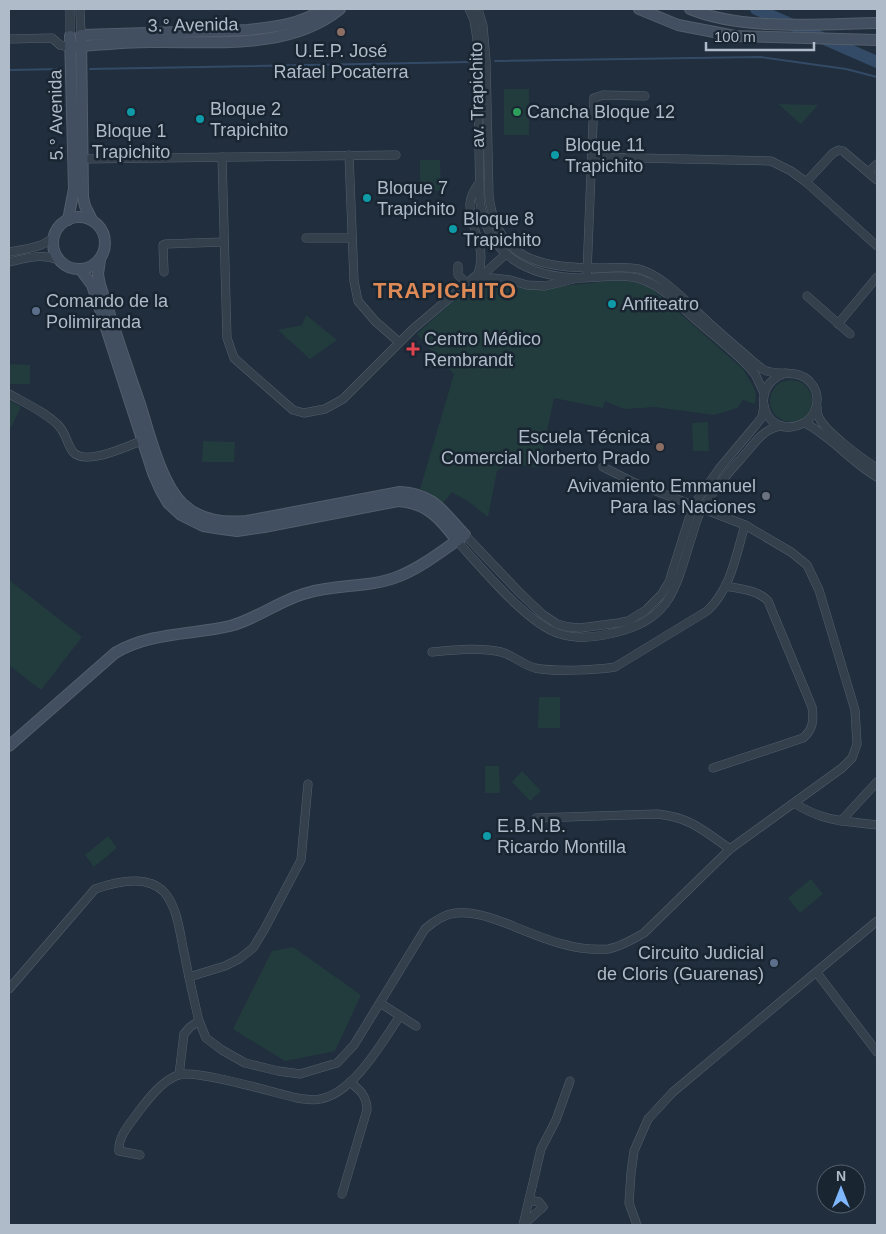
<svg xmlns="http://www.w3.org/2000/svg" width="886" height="1234" font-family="Helvetica,sans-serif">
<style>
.green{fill:#223c3e}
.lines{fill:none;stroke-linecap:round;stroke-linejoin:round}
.stream{stroke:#334b66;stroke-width:2}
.river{stroke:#334b66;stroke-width:12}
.street-casing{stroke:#535e6b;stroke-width:9}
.secondary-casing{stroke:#535e6b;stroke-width:12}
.street{stroke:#35404d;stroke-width:8}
.secondary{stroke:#424f61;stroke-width:10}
.education-dot{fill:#8d6e63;stroke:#1a2532;stroke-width:2}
.culture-dot{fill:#0f9aa8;stroke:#1a2532;stroke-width:2}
.leisure-dot{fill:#2e9e5b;stroke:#1a2532;stroke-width:2}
.service-dot{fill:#5c6f8a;stroke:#1a2532;stroke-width:2}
.health-dot{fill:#e0444e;stroke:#1a2532;stroke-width:2}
.worship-dot{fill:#6b7280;stroke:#1a2532;stroke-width:2}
.labels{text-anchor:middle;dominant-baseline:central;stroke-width:5;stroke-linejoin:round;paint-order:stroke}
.street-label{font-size:18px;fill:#b0bbc9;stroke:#1a2532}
.poi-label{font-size:18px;fill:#b0bbc9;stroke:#1a2532;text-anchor:start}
.district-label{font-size:22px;font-weight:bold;letter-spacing:1px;fill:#dd8a56;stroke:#1a2532}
</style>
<rect width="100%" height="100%" fill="#202e3d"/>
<!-- green -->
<g class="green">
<rect x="504" y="89" width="25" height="46"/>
<path d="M778 104 818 105 801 124Z"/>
<path d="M420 160H440L441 191H420Z"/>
<path d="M487 280 553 287 619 280 637 283 650 287 743 369 754 388 756 395 755 404 743 400 737 408 714 415 655 407 624 409 605 401 603 408 554 398 539 468 508 464 497 471 488 517 469 502 452 492 443 503 429 493 420 489 454 374 438 359 417 334C437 316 462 290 487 280Z"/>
<path d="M306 315 337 340 310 359 278 330 302 325Z"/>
<path d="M9 364 30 365V384H9Z"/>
<circle cx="791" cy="401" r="21"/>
<path d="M9 400 21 407 9 431Z"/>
<path d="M708 422 709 451H693L692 423Z"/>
<path d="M203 441 235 442 234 462H202Z"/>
<path d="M9 580 82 637 41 690 9 665Z"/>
<path d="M539 697H560V728H538Z"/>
<path d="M485 766H499L500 793H485Z"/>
<path d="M522 771 541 791 530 801 512 782Z"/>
<path d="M108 836 117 848 94 867 85 855Z"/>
<path d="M811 879 823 894 800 913 788 898Z"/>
<path d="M293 947 361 995 335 1051 285 1061 233 1029 272 951Z"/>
</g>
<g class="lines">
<!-- stream -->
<g class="stream">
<path d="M495 61 761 57 846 69 877 77"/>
<path d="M90 69 470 62"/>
<path d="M9 70 63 69"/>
</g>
<!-- river -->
<path class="river" d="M756 9 877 62"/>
<!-- street casing -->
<g class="street-casing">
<g id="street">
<path d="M80 9 81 35"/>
<path d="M469 9 474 20 477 39 480 202C488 255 528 277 579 278 598 278 625 273 643 280 663 287 679 305 695 319 712 334 730 348 746 364L755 374 764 393"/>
<path d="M478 9 483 26 486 61 489 196C497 262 544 268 601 268 613 268 630 266 642 270 659 276 672 288 685 300 703 318 722 335 741 351 748 357 756 365 764 370 780 377 798 368 810 382 823 396 817 419 799 425 765 438 746 386 786 373"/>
<path d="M70 36V9"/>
<path d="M9 39 52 38 60 45 70 47"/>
<path d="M349 155 354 281 358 301 375 321 399 342"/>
<path d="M222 157 227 338 234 358 293 410 304 413 325 409 343 399 413 329 478 274C488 247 469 228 470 204 470 196 475 189 479 183"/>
<path d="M592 157 771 161 791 171 806 182 877 246"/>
<path d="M82 159 396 155"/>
<path d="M868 172 877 164"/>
<path d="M806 182 833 153 839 150 843 151 877 180"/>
<path d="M306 238H352"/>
<path d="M9 252C24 249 42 248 54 237"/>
<path d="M9 262C27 258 42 253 59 260"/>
<path d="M458 266V275L468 284"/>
<path d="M164 272 163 245 165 244 224 242"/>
<path d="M587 273 594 98 603 95 645 96"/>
<path d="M477 280 506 254"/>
<path d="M475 281 493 278 510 280 527 285 545 286 574 279"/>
<path d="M807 296 850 334"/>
<path d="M838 324 877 277"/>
<path d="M9 394C25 403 45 412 58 425 66 433 67 444 73 452 86 467 130 445 146 439"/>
<path d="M817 407C817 408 817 415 818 415 822 430 864 460 877 468"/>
<path d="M805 423C832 437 851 462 877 477"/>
<path d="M465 535 519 592 542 614 557 624 569 627 580 628 618 623 628 621 646 610 661 595 669 582 693 506 719 469 755 426 762 417 764 406"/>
<path d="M457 541C481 567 527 624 560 634 576 639 597 637 613 633 669 621 675 591 690 542 694 531 696 519 702 509 713 489 731 470 746 453 756 441 766 427 782 426"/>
<path d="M432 652C454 650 479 647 501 652 513 655 523 665 535 668 554 672 596 670 615 667L707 611C731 589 736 555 745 525"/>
<path d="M713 768 803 738C813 730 814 720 812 707L768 601C758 590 740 589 726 586"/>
<path d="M794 803C824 822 844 821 877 825"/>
<path d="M536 818 657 814C690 817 704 831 730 849"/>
<path d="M841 821 877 782"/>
<path d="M817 973 877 1052"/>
<path d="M189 977 225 966 239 959 253 948 264 930 301 860 308 784"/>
<path d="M9 989 95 889C115 882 147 874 164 892 179 909 180 937 185 957 189 979 194 1000 199 1021L206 1038 222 1050 245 1063 278 1071 300 1074 337 1063 354 1045 425 929C433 922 445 914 456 913 474 911 491 918 508 924 540 937 573 952 608 949 621 947 633 939 644 933L730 849 842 768 852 758 857 744 855 710 819 590 807 565 791 552 745 525 635 483 603 467"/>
<path d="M380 1003 416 1026"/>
<path d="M179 1075 184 1034 190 1027 199 1021"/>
<path d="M140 1155 119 1151C118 1135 131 1123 139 1111 149 1098 162 1081 178 1075 196 1069 275 1093 297 1098 305 1099 313 1101 320 1099 354 1093 382 1042 400 1016"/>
<path d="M342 1194 367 1110C367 1096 360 1090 350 1082"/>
<path d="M523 1225 541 1149 556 1120 570 1081"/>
<path d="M523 1225 543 1207 539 1202 529 1200"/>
<path d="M637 1225 629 1203 631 1173 634 1151 648 1119 673 1092 877 921"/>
</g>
</g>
<!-- secondary casing -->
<g class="secondary-casing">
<g id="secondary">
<path d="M639 9 678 25 735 36 877 40"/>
<path d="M690 9C742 31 821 24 877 23"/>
<path d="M70 47C97 45 124 42 151 42 212 41 288 51 340 9"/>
<circle cx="79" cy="243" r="26"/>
<path d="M68 220 74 189 70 36"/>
<path d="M92 220 85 206 83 197 81 35 248 30C275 27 301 24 324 9"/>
<path d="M80 269 92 285 153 473 161 491 168 503 181 515 203 526 222 529 237 531 264 527 398 501C427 503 440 518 457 541"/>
<path d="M9 746 115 653C150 632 192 635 230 626 257 619 280 600 307 593 336 584 368 588 397 577 421 568 443 550 465 535 443 512 435 494 400 492L247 521C224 523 201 521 183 504 161 484 149 432 140 404 126 364 113 324 100 285L98 274 100 260"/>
</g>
</g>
<!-- street -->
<use href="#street" class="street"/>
<!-- secondary -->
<use href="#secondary" class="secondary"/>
</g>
<!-- markers -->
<g class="education-dot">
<circle cx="341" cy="32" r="5"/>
<circle cx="660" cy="447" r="5"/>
</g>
<g class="culture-dot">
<circle cx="131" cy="112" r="5"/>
<circle cx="200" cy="119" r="5"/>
<circle cx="555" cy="155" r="5"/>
<circle cx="367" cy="198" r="5"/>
<circle cx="453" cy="229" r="5"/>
<circle cx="612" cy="304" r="5"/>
<circle cx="487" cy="836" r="5"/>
</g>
<circle class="leisure-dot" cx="517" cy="112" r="5"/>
<g class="service-dot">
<circle cx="36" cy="311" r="5"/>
<circle cx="774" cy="963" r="5"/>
</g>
<path class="health-dot" d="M410.5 341.5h5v5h5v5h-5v5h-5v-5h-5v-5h5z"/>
<circle class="worship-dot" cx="766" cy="496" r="5"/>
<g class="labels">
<!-- street labels -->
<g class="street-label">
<text transform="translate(193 25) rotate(-1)">3.° Avenida</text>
<text transform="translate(477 95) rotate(-91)">av. Trapichito</text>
<text transform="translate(56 115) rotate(-91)">5.° Avenida</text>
</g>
<!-- poi labels -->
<g class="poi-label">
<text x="341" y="51" text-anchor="middle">U.E.P. José<tspan x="341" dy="21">Rafael Pocaterra</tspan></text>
<text x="210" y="109">Bloque 2<tspan x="210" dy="21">Trapichito</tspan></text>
<text x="527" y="112">Cancha Bloque 12</text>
<text x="131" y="131" text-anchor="middle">Bloque 1<tspan x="131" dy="21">Trapichito</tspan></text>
<text x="565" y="145">Bloque 11<tspan x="565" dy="21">Trapichito</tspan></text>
<text x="377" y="188">Bloque 7<tspan x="377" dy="21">Trapichito</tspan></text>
<text x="463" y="219">Bloque 8<tspan x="463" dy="21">Trapichito</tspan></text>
<text x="46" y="301">Comando de la<tspan x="46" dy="21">Polimiranda</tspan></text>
<text x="622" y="304">Anfiteatro</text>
<text x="424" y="339">Centro Médico<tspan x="424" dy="21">Rembrandt</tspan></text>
<text x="650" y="437" text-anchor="end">Escuela Técnica<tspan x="650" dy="21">Comercial Norberto Prado</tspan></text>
<text x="756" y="486" text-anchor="end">Avivamiento Emmanuel<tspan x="756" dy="21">Para las Naciones</tspan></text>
<text x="497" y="826">E.B.N.B.<tspan x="497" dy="21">Ricardo Montilla</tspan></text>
<text x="764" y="953" text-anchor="end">Circuito Judicial<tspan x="764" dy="21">de Cloris (Guarenas)</tspan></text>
</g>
<!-- district labels -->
<g class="district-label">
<text x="445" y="290">TRAPICHITO</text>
</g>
</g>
<!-- border -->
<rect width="886" height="1234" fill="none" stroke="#b0bbc9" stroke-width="20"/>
<!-- north arrow -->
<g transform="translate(841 1189)"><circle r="24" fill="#1a2532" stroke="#56616e"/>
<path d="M0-4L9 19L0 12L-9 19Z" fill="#7fb7ff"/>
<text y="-8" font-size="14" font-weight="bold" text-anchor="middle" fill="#b0bbc9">N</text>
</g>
<!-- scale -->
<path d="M706 42v8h108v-8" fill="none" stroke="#b0bbc9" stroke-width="2.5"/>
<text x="714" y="42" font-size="15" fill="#b0bbc9" stroke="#1a2532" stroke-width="4" paint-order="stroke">100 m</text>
</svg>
